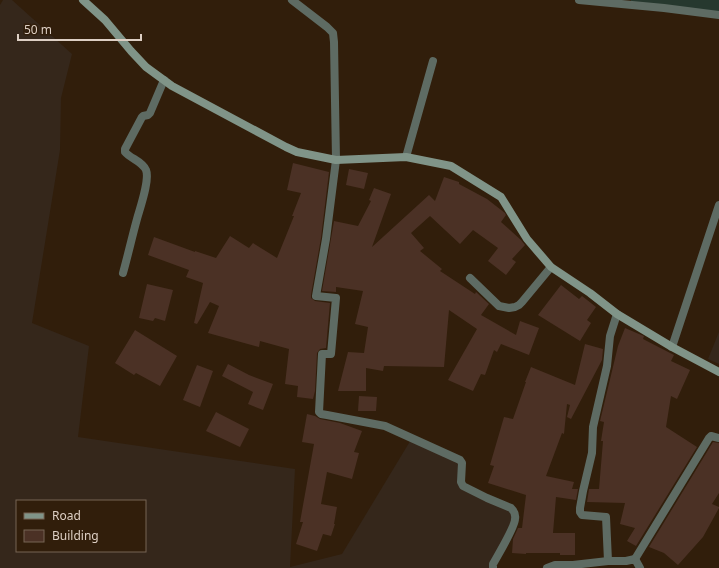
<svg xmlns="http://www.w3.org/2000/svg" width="719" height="568" font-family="'Noto Sans',sans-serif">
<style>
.industrial{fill:#35271b;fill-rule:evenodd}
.green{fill:#26382e}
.building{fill:#4b3125}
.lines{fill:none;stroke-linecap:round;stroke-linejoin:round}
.street{stroke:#5e6b63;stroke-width:8}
.secondary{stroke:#809488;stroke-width:8}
</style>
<rect width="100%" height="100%" fill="#311e0b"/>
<!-- industrial -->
<g class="industrial">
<path d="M3 0H12L72 54 61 98 60 150 32 323 89 346 78 437 295 469 290 567 342 554 412 438 460 458 459 485 517 513 492 568H0V5ZM17 501H145V551H17Z"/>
<path d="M719 332V364L708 359Z"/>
</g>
<!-- green -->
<path class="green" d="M631 0H719V14L630 8Z"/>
<!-- building -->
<g class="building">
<path d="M293 163 329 172 321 238 311 295V298L315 301 330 303 326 348 320 349 317 353 315 391 313 399 297 397 298 386 285 384 289 349 260 341 259 347 208 333 219 306 210 302 197 324 194 323 203 283 186 277 189 270 148 255 154 237 195 252V251L216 258 230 236 249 248 253 243 277 258 294 216H292L301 193 287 190Z"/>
<path d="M349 169 368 173 364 189 346 185Z"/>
<path d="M444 177 459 182V184L487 199 505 213 506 215 501 222 521 240 525 245 512 259 516 262 506 275 488 261 498 248 473 230 460 244 430 216 411 233 424 248 420 251 442 269 440 271 475 294 476 292 489 304 481 315 516 335 520 321 539 328 529 355 501 344 497 352 494 350 485 375 481 374 473 391 448 380 477 329 449 310 444 367 384 366 383 371 366 368V391H338L348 352 364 353 368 327 355 324 363 291 336 287V292L322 291 334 221 358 226 371 201 369 200 374 188 391 194 372 247 429 195 435 201Z"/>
<path d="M147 284 173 290 165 321 155 318 153 321 139 318Z"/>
<path d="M561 285 579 299 582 296 596 307 587 320 591 323 580 341 538 315Z"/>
<path d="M625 328 639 334 644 336 643 339 674 355 671 361 690 370 677 399 671 396 666 427 697 447 636 546 627 541 635 528 620 524 625 503 587 502 589 489H599L603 441H601L604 422 600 421 618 346Z"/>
<path d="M135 330 177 356 160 386 136 373 134 375 115 363Z"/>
<path d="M585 344 603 349 602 360 571 419 567 417 570 405 567 404 564 434 562 433 546 476 574 482 572 489H578L576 500 556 497 553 533H575V555H560V553H526V554L512 553 513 539 518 528H522L526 495 488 483 494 466 490 465 504 417 513 419 526 382H525L531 367 575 385Z"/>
<path d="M228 364 249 375 273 384 263 410 248 404 253 392 222 376Z"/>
<path d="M197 365 213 371 200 407 183 400Z"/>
<path d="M359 396 377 397 376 411H358Z"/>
<path d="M216 412 249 429 240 447 206 431Z"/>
<path d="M307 414 315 416 320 419 340 423 362 431 354 452 359 453 352 479 327 472 321 504 337 507 334 524H335L331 536 323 534 317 551 296 544 303 522H300L314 444 302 442Z"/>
<path d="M713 442 719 443V493L712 504 719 507V508L703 537 678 565 664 553 649 547Z"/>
</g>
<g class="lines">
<!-- street -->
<g class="street">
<path d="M292 0 327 27 333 33 334 42 336 160 326 239 316 296 336 298 331 354H322L319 412 321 414 327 415 385 426 460 460 462 463 461 482 463 486 487 498 511 508C514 511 516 514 515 519 515 527 498 555 493 564V568"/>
<path d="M579 0 664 8 719 15"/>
<path d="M406 157 433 61"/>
<path d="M123 273C128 255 132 237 137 219 140 208 150 180 146 170 142 161 131 159 125 152V149L142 117 143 116 148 115 150 113 164 80"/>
<path d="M470 278 499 306 509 308 515 307 519 305 522 302 551 267"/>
<path d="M672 347 719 205"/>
<path d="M635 559 709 438 711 436 719 438"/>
<path d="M608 561 606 517 582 515 580 512V508L583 491 592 453 593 427 607 366 610 336 617 314"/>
<path d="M547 568 555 565H573L608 561H626L635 559 640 568"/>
</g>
<!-- secondary -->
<path class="secondary" d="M83 0 105 20 131 51 146 67 172 86 286 147 297 152 336 160 406 157 451 166 501 197 527 239 551 267 590 293 617 314 672 347 719 372"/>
</g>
<!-- legend -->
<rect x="16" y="500" width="130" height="52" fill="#311e0b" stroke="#766555"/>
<rect x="24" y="513" width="20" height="6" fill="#809488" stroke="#766555"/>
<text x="52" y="520" font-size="12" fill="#ddcfc4">Road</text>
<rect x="24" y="530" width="20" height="12" fill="#4b3125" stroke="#766555"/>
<text x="52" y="540" font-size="12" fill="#ddcfc4">Building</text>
<!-- scale -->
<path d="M18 34v6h123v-6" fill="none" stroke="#ddcfc4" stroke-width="2"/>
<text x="24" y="34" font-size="12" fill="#ddcfc4" stroke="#311e0b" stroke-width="3" paint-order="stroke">50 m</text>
</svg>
